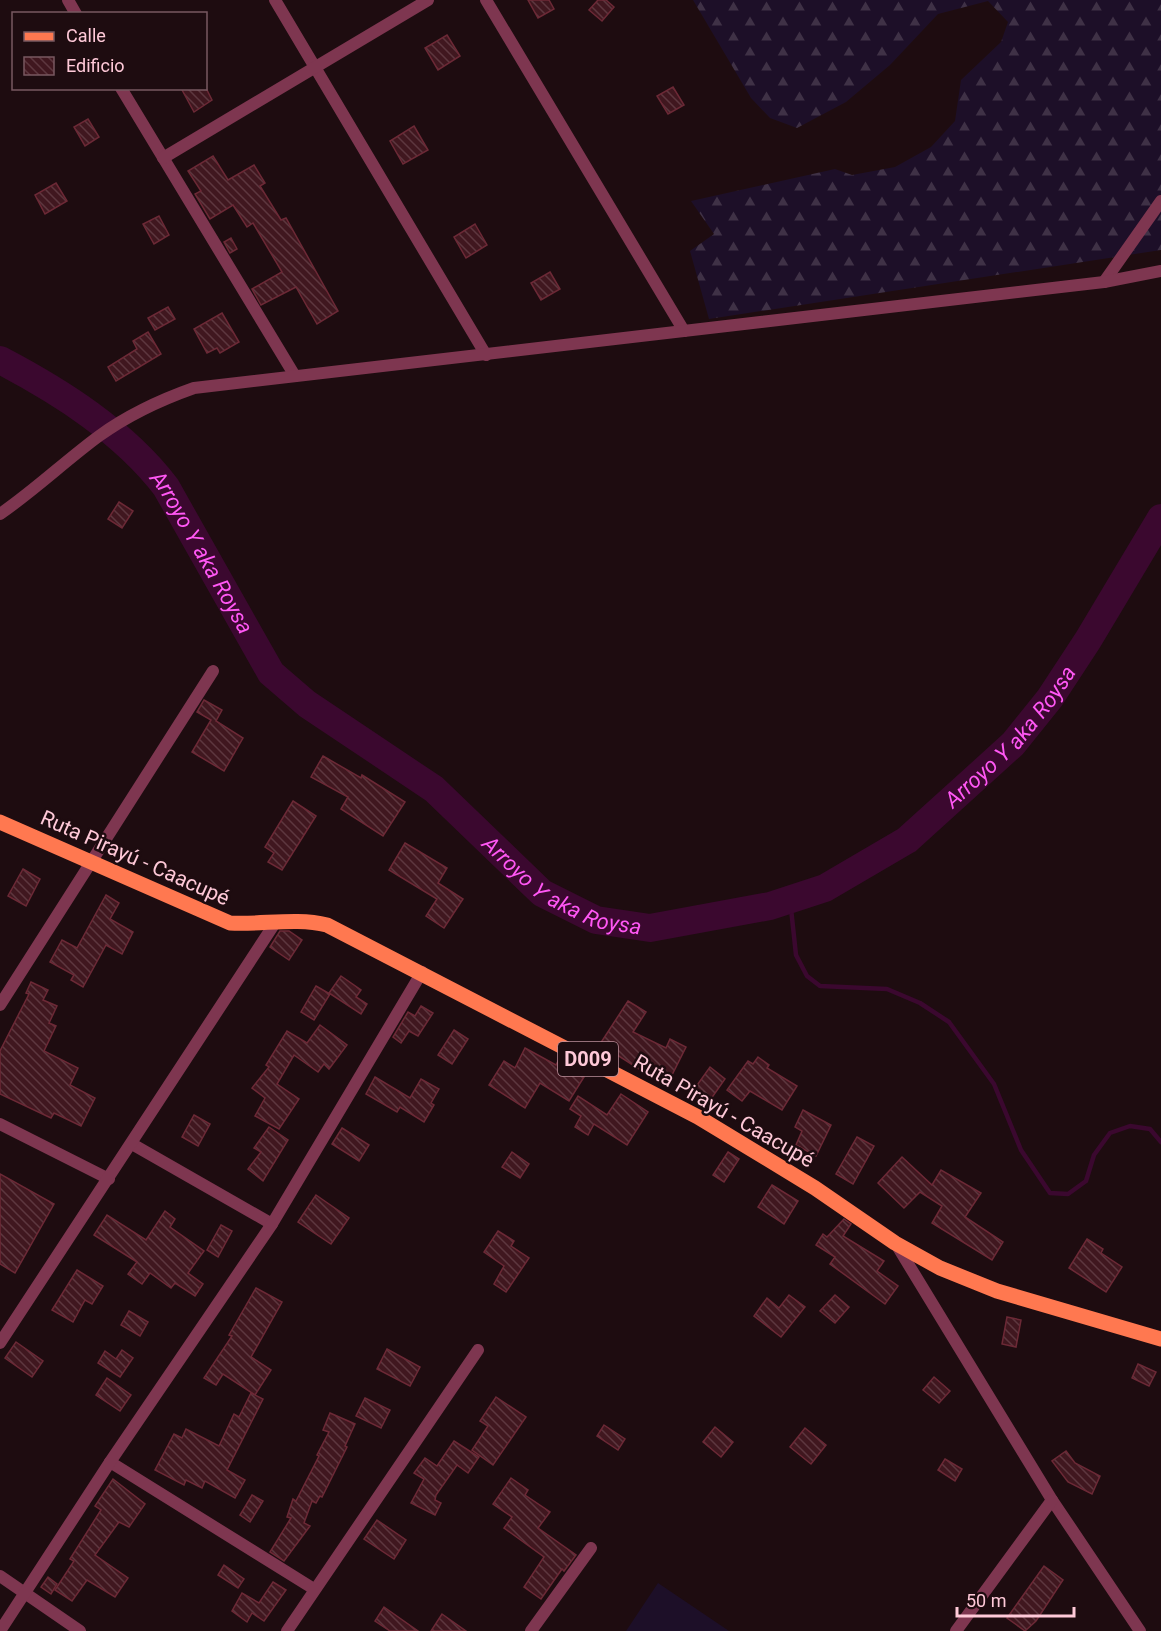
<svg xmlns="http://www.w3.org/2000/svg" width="1161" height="1631" font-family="Roboto,sans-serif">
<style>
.grass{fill:#1d0f28}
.forest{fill:url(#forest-firs)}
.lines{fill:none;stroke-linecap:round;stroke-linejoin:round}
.stream{stroke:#3b082f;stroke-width:4.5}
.river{stroke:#3b082f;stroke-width:28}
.building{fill:url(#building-back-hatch);stroke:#6c2936;stroke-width:1.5}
.street{stroke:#7e3650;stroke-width:12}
.primary{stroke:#ff7850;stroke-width:15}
.labels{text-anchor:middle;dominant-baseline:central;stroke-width:5;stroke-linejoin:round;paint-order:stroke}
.shield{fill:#1e0c10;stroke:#bc909c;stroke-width:1.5}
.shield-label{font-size:20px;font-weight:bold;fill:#ffc9d8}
.street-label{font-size:21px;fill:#ffc9d8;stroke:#1e0c10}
.water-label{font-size:22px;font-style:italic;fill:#ff57f4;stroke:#1e0c10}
</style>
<defs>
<pattern id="forest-firs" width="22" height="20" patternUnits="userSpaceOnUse" patternTransform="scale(1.5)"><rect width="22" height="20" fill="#1d0f28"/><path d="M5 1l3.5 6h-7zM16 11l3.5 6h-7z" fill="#3f3146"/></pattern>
<pattern id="building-back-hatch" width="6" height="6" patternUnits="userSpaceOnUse" patternTransform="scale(1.5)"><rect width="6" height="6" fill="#40171f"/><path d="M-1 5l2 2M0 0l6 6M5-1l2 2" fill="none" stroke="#5d373f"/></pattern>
</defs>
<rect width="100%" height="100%" fill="#1e0c10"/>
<!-- grass -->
<path class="grass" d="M658 1583 729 1631H626Z"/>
<!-- forest -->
<path class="forest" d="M693 0H1161V250L709 319 690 251 714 234 691 201 835 169 852 175 895 167 931 147 955 121 961 80 1001 42 1008 22 988 1 938 14 890 65 846 102 797 128 770 118 751 98Z"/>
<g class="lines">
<!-- stream -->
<path class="stream" d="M790 899 796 955 807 976 820 986 887 989 920 1003 949 1022 994 1084 1021 1150 1050 1193 1068 1194 1086 1181 1094 1155 1110 1133 1130 1126 1150 1129 1161 1142"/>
<!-- river -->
<path class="river" id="s1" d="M0 360C61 392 124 432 166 487L271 673 307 704 434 789 542 893 596 920 650 928 770 906 825 888 907 840 1013 744 1050 698 1088 640 1161 518"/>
</g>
<!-- building -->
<g class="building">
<path d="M528 0H549L554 9 538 18Z"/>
<path d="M598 0H606L614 7 602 21 589 10Z"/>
<path d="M447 35 460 56 438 70 425 48Z"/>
<path d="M673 87 684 105 668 114 657 96Z"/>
<path d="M181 88H206L212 100 194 112Z"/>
<path d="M88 119 99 137 85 146 74 127Z"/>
<path d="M414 126 428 150 403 164 390 141Z"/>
<path d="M213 156 228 180 254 165 265 183 260 186 281 220 286 218 338 311 317 324 296 287 261 305 252 289 282 272 253 223 247 227 233 205 210 219 195 194 201 191 188 171Z"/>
<path d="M56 183 67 201 45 214 35 195Z"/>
<path d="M159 216 169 235 154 244 143 224Z"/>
<path d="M475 224 487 245 466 258 454 237Z"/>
<path d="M231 238 237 249 230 253 224 242Z"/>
<path d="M550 272 560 289 541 300 531 283Z"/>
<path d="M168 307 175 319 155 330 148 318Z"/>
<path d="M222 313 239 342 220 353 217 348 207 353 194 329Z"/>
<path d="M148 332 161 354 116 381 108 367 137 349 133 341Z"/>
<path d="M119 502 133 511 122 528 108 519Z"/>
<path d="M204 700 222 710 216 721 243 738 224 771 192 752 211 720 197 712Z"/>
<path d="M323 756 361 778 362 775 405 802 383 836 341 809 348 797 311 777Z"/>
<path d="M293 801 316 816 282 870 268 862 274 853 265 847Z"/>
<path d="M405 843 447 868 438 883 463 899 444 928 426 916 437 899 389 870Z"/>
<path d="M23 869 40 879 26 906 8 896Z"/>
<path d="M106 895 119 903 110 919 133 932 122 954 106 945 83 987 71 980 74 975 50 962 62 940 77 948Z"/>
<path d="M280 931H289L302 940 289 960 270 947Z"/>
<path d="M341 976 361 990 356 997 367 1004 361 1014 329 993Z"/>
<path d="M31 982 48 990 43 1000 57 1006 49 1023 56 1026 44 1051 78 1068 70 1085 95 1098 81 1126 54 1113 51 1118 0 1094V1051L29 994 26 993Z"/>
<path d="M316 986 330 994 314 1020 301 1012Z"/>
<path d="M628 1001 646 1012 633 1032 666 1048 670 1039 686 1047 672 1075 647 1063 642 1071 600 1044Z"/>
<path d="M421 1006 433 1013 418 1036 409 1031 401 1043 393 1037 408 1012 415 1016Z"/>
<path d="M320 1025 347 1045 329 1069 324 1064 318 1072 294 1055 277 1084 299 1099 279 1129 255 1116 265 1098 252 1088 269 1067 266 1065 287 1031 307 1043Z"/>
<path d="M454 1030 468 1039 452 1064 438 1055Z"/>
<path d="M525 1048 556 1065 558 1061 584 1077 569 1101 540 1083 525 1108 489 1085 504 1061 515 1068Z"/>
<path d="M758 1057 769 1065 767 1068 797 1086 782 1110 750 1091 742 1101 727 1090 748 1061 753 1064Z"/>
<path d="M710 1067 725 1079 706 1106 690 1095Z"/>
<path d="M375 1077 410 1098 421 1079 439 1089 431 1103 434 1105 424 1122 400 1107 397 1112 366 1094Z"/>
<path d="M621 1094 648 1112 627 1145 594 1124 588 1135 575 1127 581 1116 570 1109 578 1096 607 1115Z"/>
<path d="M803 1110 831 1125 816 1156 796 1145 802 1131 795 1127Z"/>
<path d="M194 1115 210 1124 198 1146 182 1137Z"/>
<path d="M269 1127 288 1140 263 1181 248 1169 261 1152 254 1148Z"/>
<path d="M342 1128 369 1145 359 1161 332 1144Z"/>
<path d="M857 1137 874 1146 853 1184 836 1174Z"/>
<path d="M512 1152 529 1164 520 1178 502 1167Z"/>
<path d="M728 1152 739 1159 724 1182 713 1175Z"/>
<path d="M902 1157 932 1185 941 1170 981 1193 965 1217 1003 1242 992 1260 932 1223 942 1206 920 1192 904 1208 878 1183Z"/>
<path d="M0 1174 54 1204 15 1273 0 1264Z"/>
<path d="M772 1185 798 1201 784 1224 758 1207Z"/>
<path d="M316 1195 349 1218 331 1244 298 1222Z"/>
<path d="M165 1211 175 1219 170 1227 204 1251 188 1273 203 1284 195 1296 175 1283 171 1288 150 1273 142 1284 128 1274 137 1262 94 1235 107 1215 146 1240Z"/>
<path d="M844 1219 851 1224 843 1236 884 1261 877 1271 898 1286 885 1304 830 1264 835 1257 816 1245 823 1234 827 1237Z"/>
<path d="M221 1225 232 1231 218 1257 207 1250Z"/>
<path d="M498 1231 514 1241 511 1246 529 1258 506 1292 494 1284 504 1266 484 1252Z"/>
<path d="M1087 1239 1103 1249 1101 1253 1122 1267 1106 1292 1069 1268Z"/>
<path d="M77 1270 103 1286 92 1304 85 1300 73 1322 52 1310Z"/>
<path d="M256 1288 282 1302 251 1357 271 1370 255 1395 223 1374 216 1385 204 1378 232 1336 229 1335Z"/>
<path d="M789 1295 805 1307 781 1337 754 1316 767 1298 779 1308Z"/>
<path d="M835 1295 849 1307 835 1323 820 1311Z"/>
<path d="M129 1311 148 1322 140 1336 121 1325Z"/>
<path d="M1007 1317 1021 1320 1016 1347 1002 1344Z"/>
<path d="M16 1342 43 1361 32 1377 5 1358Z"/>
<path d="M387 1349 420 1367 410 1386 377 1369Z"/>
<path d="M122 1350 133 1358 120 1377 98 1363 105 1351 116 1359Z"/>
<path d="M1138 1364 1156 1372 1149 1386 1132 1378Z"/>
<path d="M934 1377 950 1391 939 1403 923 1390Z"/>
<path d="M107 1378 131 1395 120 1411 96 1395Z"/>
<path d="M251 1393 263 1399 227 1470 245 1480 235 1498 205 1481 202 1488 186 1480 184 1485 155 1470 174 1434 182 1438 186 1429 219 1446 234 1414 239 1417Z"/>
<path d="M496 1397 526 1417 493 1465 472 1450 488 1426 480 1421Z"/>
<path d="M365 1398 390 1410 381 1428 356 1416Z"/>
<path d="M330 1413 355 1424 345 1446 347 1447 322 1497 320 1496 316 1503 312 1501 304 1523 310 1526 284 1561 270 1552 291 1518 287 1517 293 1499 296 1501 319 1456 317 1455 329 1432 323 1430Z"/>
<path d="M604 1425 625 1439 618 1450 597 1436Z"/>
<path d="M715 1427 733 1442 721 1457 703 1442Z"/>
<path d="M805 1428 826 1445 811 1464 790 1447Z"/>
<path d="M454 1441 479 1457 468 1473 457 1465 436 1495 435 1500 441 1503 435 1515 411 1503 424 1479 414 1473 425 1458 437 1466Z"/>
<path d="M1066 1451 1075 1463 1100 1476 1092 1494 1068 1482 1052 1461Z"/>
<path d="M945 1459 962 1469 955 1481 938 1470Z"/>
<path d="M511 1478 528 1490 525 1495 550 1512 538 1528 576 1555 564 1571 562 1569 541 1599 524 1587 544 1557 504 1528 512 1517 493 1504Z"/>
<path d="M113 1479 145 1504 129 1527 119 1522 95 1555 128 1578 115 1597 87 1580 72 1601 55 1590 74 1561 70 1559 101 1510 95 1506Z"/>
<path d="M252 1495 263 1501 250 1522 240 1515Z"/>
<path d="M377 1520 406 1540 394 1559 364 1539Z"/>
<path d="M224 1565 244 1579 238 1588 218 1575Z"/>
<path d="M1044 1566 1063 1580 1036 1621 1025 1631 1007 1618Z"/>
<path d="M48 1577 57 1584 51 1594 41 1587Z"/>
<path d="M273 1582 286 1590 264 1621 252 1613 247 1622 232 1611 242 1593 259 1603Z"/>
<path d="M384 1607 418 1631H390L375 1621Z"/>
<path d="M442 1614 466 1631H431Z"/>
</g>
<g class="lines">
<!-- street -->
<g class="street">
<path d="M68 0 76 14"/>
<path d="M275 0 486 355"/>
<path d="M486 0 684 331"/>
<path d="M121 88 295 376"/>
<path d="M163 158 428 0"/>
<path d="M1104 282 1161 201"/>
<path d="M0 514C35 490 65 461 99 436 128 415 160 400 194 388L1104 282 1161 271"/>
<path d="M0 1005 213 671"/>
<path d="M0 1124 109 1179"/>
<path d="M132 1144 272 1224"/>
<path d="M896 1244 1052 1500 1140 1631"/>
<path d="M0 1343 275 923"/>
<path d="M110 1462 314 1589"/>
<path d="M0 1576 80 1631"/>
<path d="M0 1631 110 1462 272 1224 422 972"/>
<path d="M287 1631 478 1350"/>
<path d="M531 1631 591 1548"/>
<path d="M956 1631 1052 1500"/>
</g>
<!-- primary -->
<path class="primary" d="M0 822 230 923C262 925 296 917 327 925L698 1117 815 1188 895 1243 940 1268 997 1291 1161 1339"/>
</g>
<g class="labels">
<!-- shield labels -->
<rect class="shield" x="558" y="1042" width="60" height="34" rx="4.5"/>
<g class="shield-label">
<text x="588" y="1059">D009</text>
</g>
<!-- street labels -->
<g class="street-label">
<text transform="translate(135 858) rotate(24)">Ruta Pirayú - Caacupé</text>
<text transform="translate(724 1111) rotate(30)">Ruta Pirayú - Caacupé</text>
</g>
<!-- water labels -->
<g class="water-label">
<text stroke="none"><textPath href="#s1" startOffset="285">Arroyo Y aka Roysa</textPath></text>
<text stroke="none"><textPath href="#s1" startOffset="1311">Arroyo Y aka Roysa</textPath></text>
<text stroke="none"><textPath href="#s1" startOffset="789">Arroyo Y aka Roysa</textPath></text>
</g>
</g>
<!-- legend -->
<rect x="12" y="12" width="195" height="78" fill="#1e0c10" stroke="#785860" stroke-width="1.5"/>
<rect x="24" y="32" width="30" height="9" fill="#ff7850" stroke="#785860" stroke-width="1.5"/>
<text x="66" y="42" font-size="18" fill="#ffc9d8">Calle</text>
<rect x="24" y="57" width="30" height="18" fill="url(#building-back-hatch)" stroke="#785860" stroke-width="1.5"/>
<text x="66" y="72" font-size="18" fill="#ffc9d8">Edificio</text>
<!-- scale -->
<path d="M957 1607v9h117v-9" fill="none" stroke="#ffc9d8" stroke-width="3"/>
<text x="966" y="1607" font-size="18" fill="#ffc9d8" stroke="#1e0c10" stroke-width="4.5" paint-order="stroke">50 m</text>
</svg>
